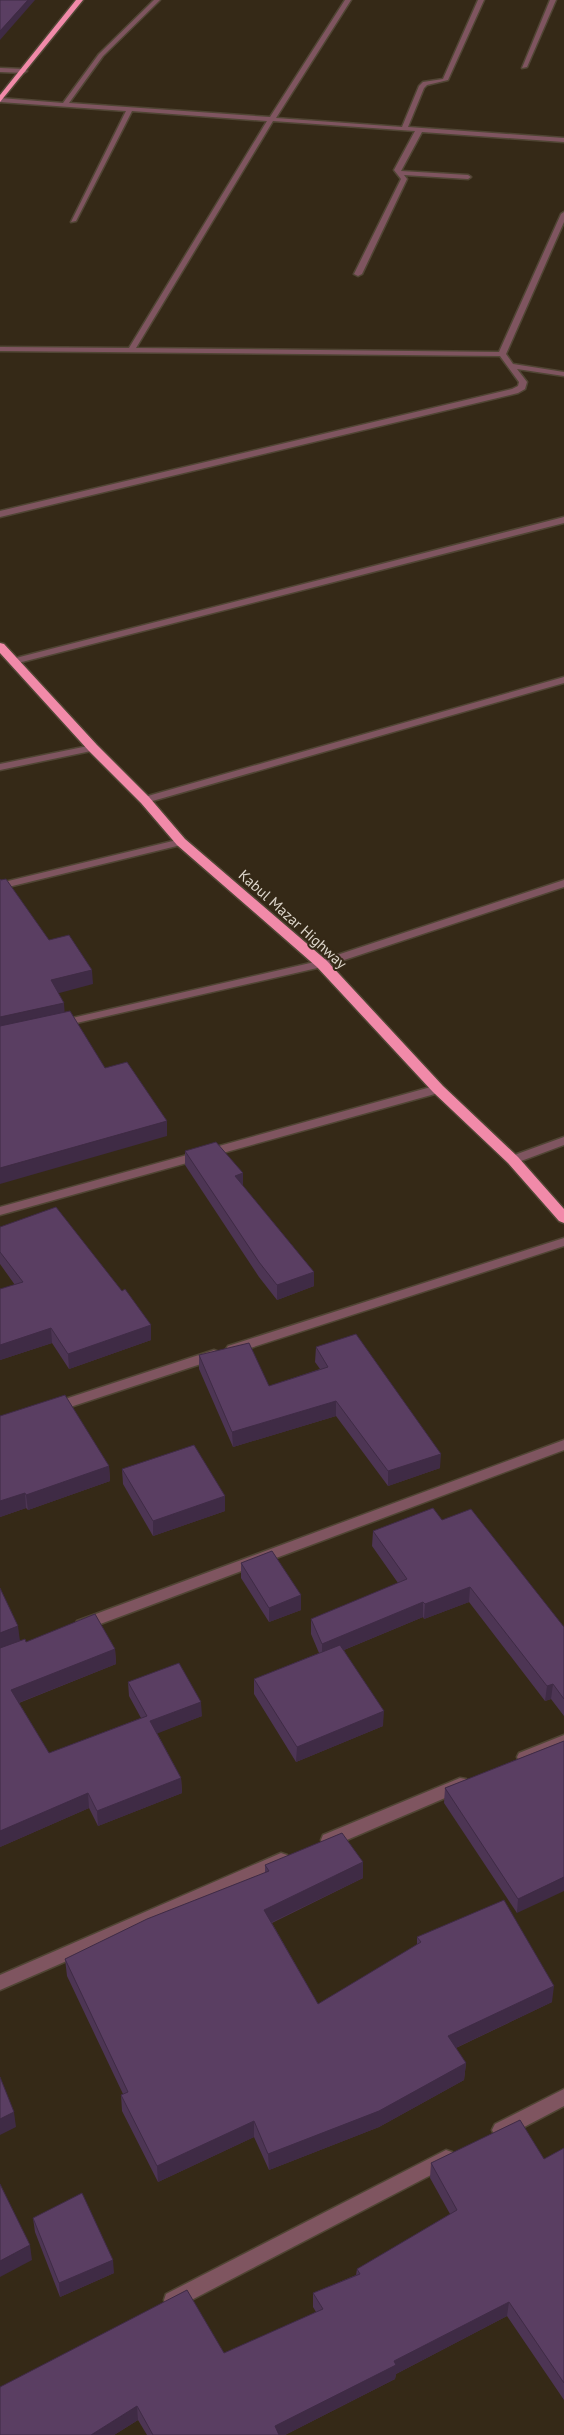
<svg xmlns="http://www.w3.org/2000/svg" width="564" height="2435" font-family="'PT Sans',sans-serif">
<style>
.lines{fill:none;stroke-linecap:round;stroke-linejoin:round}
.minor-casing{stroke:#504534;stroke-width:3}
.highway-casing{stroke:#504534;stroke-width:3}
.minor{fill:#7f5560;fill-rule:evenodd}
.highway{fill:#f18aa9;fill-rule:evenodd}
.wall{fill:#4d3554}
.shaded-wall{fill:#3f2b45}
.building{fill:#5a3e62;stroke:#3f2b45}
.labels{text-anchor:middle;dominant-baseline:central;stroke-width:4;stroke-linejoin:round;paint-order:stroke}
.street-label{font-size:15px;fill:#ded7cc;stroke:#352917}
</style>
<rect width="100%" height="100%" fill="#352917"/>
<g class="lines">
<!-- minor casing -->
<g class="minor-casing">
<g id="minor">
<path d="M154 0H160L103 56 69 103 270 117 345 0H351L276 118 402 127 419 86 423 82 443 79 478 0H484L448 80 427 85 424 88 408 127 564 138V142L422 132 401 171 468 175 471 177 468 179 404 175 407 179 362 274 358 276 354 274 401 179 394 170 415 131 273 121 136 348 499 352 561 214 564 212V222L506 354 513 364 564 372V376L517 369 527 382 525 389 518 393 0 517V511L512 389 518 386 519 382 500 356 0 351V347L129 348 267 121 132 111 76 221 71 222 126 111 0 102V98L63 103 99 54Z"/>
<path d="M550 0H556L527 67 522 68Z"/>
<path d="M0 68 24 69 27 71 24 73 0 72Z"/>
<path d="M564 517V523L18 663 15 664 10 661 12 659Z"/>
<path d="M564 677V683L149 802H141L140 800 141 798Z"/>
<path d="M93 745 98 748 96 750 0 770V764Z"/>
<path d="M181 839 185 840V844L0 889V883Z"/>
<path d="M564 880V887L326 966 59 1027 53 1024 59 1021 319 961Z"/>
<path d="M438 1085 442 1086 444 1089 442 1092 0 1215V1207Z"/>
<path d="M564 1137V1145L513 1164 507 1160 509 1157Z"/>
<path d="M564 1238V1246L238 1352H228L226 1349 228 1346Z"/>
<path d="M214 1350 219 1352 221 1355 219 1358 55 1412 50 1410 48 1407 50 1404Z"/>
<path d="M564 1440V1450L87 1629 82 1631 77 1629 75 1625 77 1621Z"/>
<path d="M564 1735V1748L525 1763 519 1761 517 1757 519 1753Z"/>
<path d="M460 1778 466 1779 468 1784 466 1789 335 1845 329 1847 323 1845 321 1840 323 1835Z"/>
<path d="M281 1853 287 1855 289 1860 287 1865 0 1990V1975Z"/>
<path d="M564 2089V2106L507 2136 501 2138 495 2136 492 2130 495 2124Z"/>
<path d="M446 2150 452 2152 455 2158 452 2164 180 2306 173 2309 166 2306 164 2300 166 2294Z"/>
</g>
</g>
<!-- highway casing -->
<g class="highway-casing">
<g id="highway">
<path d="M76 0H83L0 102V95Z"/>
<path d="M0 643 4 644 97 745 149 797 185 839 327 961 443 1086 518 1157 564 1209V1223L559 1221 508 1163 433 1092 317 967 177 845 141 803 89 751 0 653Z"/>
</g>
</g>
<!-- minor -->
<use href="#minor" class="minor"/>
<!-- highway -->
<use href="#highway" class="highway"/>
</g>
<!-- wall -->
<g class="wall">
<path d="M185 1151 243 1186 314 1272V1286L277 1300 259 1277 185 1165Z"/>
<path d="M0 1227 122 1291 151 1325V1340L69 1369 52 1343 0 1360V1289L15 1285 0 1264Z"/>
<path d="M316 1347 440 1468 388 1486 336 1416 233 1447 199 1369V1355L269 1386 320 1369 315 1362Z"/>
<path d="M0 1416 109 1466 110 1481 28 1510 26 1508 0 1517Z"/>
<path d="M122 1469 225 1496V1511L153 1536 123 1484Z"/>
<path d="M442 1520 564 1627V1716L551 1699 545 1701 469 1602 424 1619 423 1617 344 1650 383 1726 296 1762 254 1694V1679L319 1653 311 1634V1619L398 1583 372 1546 373 1531Z"/>
<path d="M241 1563 301 1595V1610L269 1622 241 1578Z"/>
<path d="M26 1642 115 1649 116 1664 19 1703 49 1753 141 1718 129 1696 128 1682 202 1716 157 1733 181 1778 182 1793 98 1826 89 1808 0 1847Z"/>
<path d="M564 1741 517 1913 444 1803 445 1788Z"/>
<path d="M265 1865 363 1878 272 1923 318 2004 417 1945V1937L552 2002 456 2048 466 2063 464 2080 379 2127 269 2170 254 2137 158 2182 122 2111 121 2095 123 2094 67 1976 65 1959 265 1873Z"/>
<path d="M564 2148V2400L507 2316 396 2374 395 2379 285 2435H147L138 2420 114 2435H0L224 2353 316 2312 313 2307V2293L356 2275 357 2269 450 2214 430 2178 431 2163 544 2159Z"/>
<path d="M33 2218 114 2273 60 2297 35 2232Z"/>
</g>
<!-- shaded-wall -->
<g class="shaded-wall">
<path d="M28 0H35L0 40V31Z"/>
<path d="M92 970 93 984 52 995 51 980Z"/>
<path d="M64 1003 65 1017 0 1032V1017Z"/>
<path d="M167 1121V1136L0 1184V1168Z"/>
<path d="M243 1173V1187L235 1176Z"/>
<path d="M314 1272V1286L277 1300V1285Z"/>
<path d="M151 1325V1340L69 1369 68 1354Z"/>
<path d="M51 1328 52 1343 0 1360V1345Z"/>
<path d="M336 1401V1416L233 1447 232 1432Z"/>
<path d="M441 1454 440 1468 388 1486V1471Z"/>
<path d="M109 1466 110 1481 28 1510 26 1495Z"/>
<path d="M25 1493 26 1508 0 1517V1501Z"/>
<path d="M225 1496V1511L153 1536V1521Z"/>
<path d="M470 1587 469 1602 424 1619 425 1604Z"/>
<path d="M301 1595V1610L269 1622V1608Z"/>
<path d="M423 1602V1617L322 1659V1644Z"/>
<path d="M18 1626 20 1641 0 1648V1633Z"/>
<path d="M115 1649 116 1664 13 1705 11 1690Z"/>
<path d="M553 1684 551 1699 545 1701 547 1686Z"/>
<path d="M201 1702 202 1716 151 1736 150 1721Z"/>
<path d="M384 1711 383 1726 296 1762 297 1747Z"/>
<path d="M181 1778 182 1793 98 1826 97 1811Z"/>
<path d="M88 1793 89 1808 0 1847V1831Z"/>
<path d="M363 1862V1878L264 1926V1910Z"/>
<path d="M564 1877V1891L517 1913 518 1899Z"/>
<path d="M554 1986 552 2002 447 2052 448 2036Z"/>
<path d="M466 2063 464 2080 379 2127 269 2170 268 2154Z"/>
<path d="M14 2112 16 2127 0 2135V2119Z"/>
<path d="M254 2121V2137L158 2182 157 2166Z"/>
<path d="M30 2245 32 2260 0 2277V2261Z"/>
<path d="M113 2260 114 2273 60 2297 59 2283Z"/>
<path d="M509 2302 507 2316 396 2374 395 2379 285 2435H275V2426L394 2361Z"/>
<path d="M137 2406 138 2420 114 2435H91Z"/>
</g>
<!-- building -->
<g class="building">
<path d="M0 0H28L0 31Z"/>
<path d="M0 879 1 880 6 879 49 940 69 935 92 970 51 980 64 1003 0 1017Z"/>
<path d="M70 1011 105 1068 127 1062 167 1121 0 1168V1026Z"/>
<path d="M216 1142 243 1173 235 1176 314 1272 277 1285 259 1262 185 1151Z"/>
<path d="M56 1207 122 1291 125 1289 151 1325 68 1354 51 1328 0 1345V1289L23 1282 0 1252V1227Z"/>
<path d="M356 1334 441 1454 388 1471 336 1401 232 1432 199 1355 249 1343 269 1386 328 1367 316 1347Z"/>
<path d="M65 1395 109 1466 26 1495 25 1493 0 1501V1416Z"/>
<path d="M194 1445 225 1496 153 1521 122 1469Z"/>
<path d="M433 1508 442 1520 471 1509 564 1627V1699L553 1684 547 1686 470 1587 425 1604 423 1602 322 1644 311 1619 407 1579 373 1531Z"/>
<path d="M272 1551 301 1595 269 1608 241 1563Z"/>
<path d="M0 1588 18 1626 0 1633Z"/>
<path d="M95 1614 115 1649 11 1690 49 1753 147 1716 128 1682 179 1663 201 1702 150 1721 181 1778 97 1811 88 1793 0 1831V1648L25 1639 26 1642Z"/>
<path d="M340 1645 384 1711 297 1747 254 1679Z"/>
<path d="M564 1741V1877L518 1899 445 1788Z"/>
<path d="M342 1833 363 1862 264 1910 318 2004 421 1942 417 1937 504 1900 554 1986 448 2036 466 2063 379 2111 268 2154 254 2121 157 2166 121 2095 128 2092 65 1959 147 1919 269 1871 265 1865Z"/>
<path d="M0 2077 14 2112 0 2119Z"/>
<path d="M520 2120 544 2159 564 2148V2383L509 2302 394 2361 396 2365 275 2426 279 2435H153L137 2406 91 2435H0V2387L187 2290 224 2353 323 2309 313 2293 360 2274 357 2269 457 2210 431 2163Z"/>
<path d="M0 2184 30 2245 0 2261Z"/>
<path d="M82 2193 113 2260 59 2283 33 2218Z"/>
</g>
<g class="labels">
<!-- street labels -->
<g class="street-label">
<text transform="translate(293 919) rotate(42)">Kabul Mazar Highway</text>
</g>
</g>
</svg>
